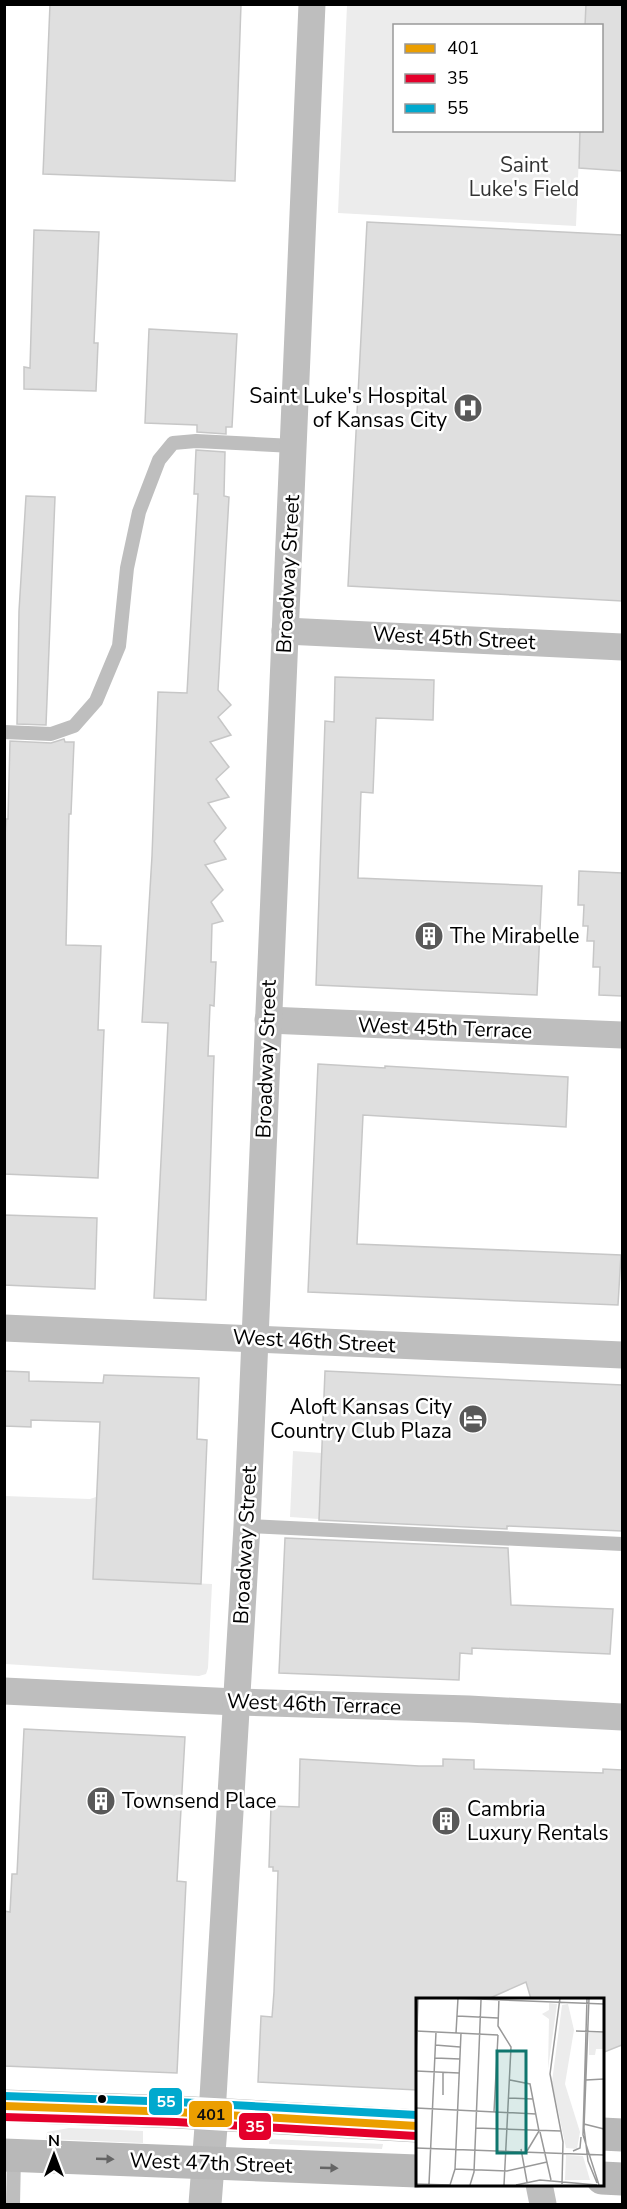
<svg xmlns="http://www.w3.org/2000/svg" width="627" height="2209" font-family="'Nunito Sans',sans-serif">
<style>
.green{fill:#ececec}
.building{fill:#dfdfdf;stroke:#c7c7c7;stroke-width:1.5}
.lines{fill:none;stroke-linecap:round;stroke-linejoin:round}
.service{stroke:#bebebe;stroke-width:14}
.minor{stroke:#bebebe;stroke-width:27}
.tertiary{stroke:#bebebe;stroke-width:33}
.secondary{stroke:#b8b8b8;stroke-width:33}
.bus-1-casing{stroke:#fff;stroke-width:12}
.bus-2-casing{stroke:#fff;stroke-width:12}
.bus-3-casing{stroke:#fff;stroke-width:12}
.bus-1{stroke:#eb9e00;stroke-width:8}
.bus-2{stroke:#e4002b;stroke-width:8}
.bus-3{stroke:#00a9ce;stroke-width:8}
.oneway{fill:#656565}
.bus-dot{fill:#000;stroke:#fff;stroke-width:2}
.labels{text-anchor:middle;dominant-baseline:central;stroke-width:5;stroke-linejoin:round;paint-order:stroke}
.park-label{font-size:21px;fill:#333;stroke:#fff}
.poi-label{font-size:21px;fill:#000;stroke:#fff;text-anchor:start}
.street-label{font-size:21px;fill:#000;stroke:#fff}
.inset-road{fill:none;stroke:#999;stroke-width:1.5}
.view{fill:#0f766e;fill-opacity:0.15;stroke:#0f766e;stroke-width:3}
.inset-edge{fill:none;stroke:#000;stroke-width:3}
.line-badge{stroke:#fff;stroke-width:2}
.badge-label{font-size:16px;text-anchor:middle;font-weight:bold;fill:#fff}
.pale-badge-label{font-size:16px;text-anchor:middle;font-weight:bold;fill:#111}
</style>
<rect width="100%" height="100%" fill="#fff"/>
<!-- green -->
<g class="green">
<path d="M347 5H586L585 25 394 26V130L580 131 576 226 338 213Z"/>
<path d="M293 1451 322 1453 319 1519 290 1517Z"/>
<path d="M4 1496 90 1499 96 1497 94 1579 212 1584 208 1668 206 1674 199 1676 5 1664Z"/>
<path d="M69 2128 143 2131V2143L46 2139 47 2132Z"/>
<path d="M269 2139 383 2144 382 2149 269 2144Z"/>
</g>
<!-- building -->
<g class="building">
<path d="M50 4H241L235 181 43 174Z"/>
<path d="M586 4H622V171L579 168 580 130H602V26H585Z"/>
<path d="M367 222 622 235V601L348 586Z"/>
<path d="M34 230 99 232 94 343H98L96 391 24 389V367L30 368Z"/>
<path d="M149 329 237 334 232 427H226V434L197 432V425L145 423Z"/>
<path d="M196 450 225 452 224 496 229 497 218 690 231 705 218 717 231 735 210 742 229 767 216 779 229 797 208 803 226 828 214 841 226 859 205 865 223 890 211 902 223 921 212 924 211 962H216L214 1006 210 1005 208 1056H214L206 1300 154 1298 168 1023 142 1022 152 856 158 692 187 693 198 494H194Z"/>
<path d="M26 496 55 497 46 725 17 724 19 611Z"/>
<path d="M335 677 434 680 433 720 376 718 373 793 361 792 358 878 542 886 537 995 316 985 325 721 334 722Z"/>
<path d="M64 739 65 742H74L71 814H69L66 945 101 946 98 1030H104L98 1178 4 1174V855L6 819H8L10 741 51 743Z"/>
<path d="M579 871 622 873V996L599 995 600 967H593L594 941H587L588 926H583L584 905H578Z"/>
<path d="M318 1064 385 1068V1066L568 1077 566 1127 363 1115 357 1244 621 1255 618 1305 308 1292Z"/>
<path d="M4 1215 97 1218 95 1289 4 1285Z"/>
<path d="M4 1371 29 1372V1381L103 1383 104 1375 199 1378 197 1439 207 1440 201 1584 93 1579 100 1422 31 1420V1427L4 1426Z"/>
<path d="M325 1371 622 1385V1531L507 1526V1529L319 1520Z"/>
<path d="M285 1538 508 1548 511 1605 613 1609 610 1654 472 1648V1654L460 1653 459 1680 279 1673Z"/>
<path d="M24 1729 185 1737 177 1881 186 1882 177 2073 4 2066V1911L10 1912 12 1874H17Z"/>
<path d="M300 1759 419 1766H443V1759L474 1760V1769L603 1773V1769L622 1770V2045L602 2053V1999H531L526 1982 488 1999H417V2090L258 2082 261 2016 272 2017 274 1992 278 1871H273V1867H269L271 1806 299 1807Z"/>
</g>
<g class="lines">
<!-- service -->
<g class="service">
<path d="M4 732 51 734 74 726 96 701 119 646 127 568 139 512 159 460 173 443 196 441 293 446"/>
<path d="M247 1526 622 1544"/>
<path d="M13 2204 14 2156"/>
</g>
<!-- minor -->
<g class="minor">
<path d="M285 631 622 647"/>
<path d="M268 1020 622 1035"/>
<path d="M4 1328 622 1355"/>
<path d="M4 1691 236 1702 469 1709 622 1717"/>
<path d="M212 2114 247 1526 312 4"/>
<path d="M539 2184 543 2204"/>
</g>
<!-- tertiary -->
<path class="tertiary" d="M205 2204 212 2114"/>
<!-- secondary -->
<g class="secondary">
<path d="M4 2106 176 2112 417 2126"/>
<path d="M602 2134 622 2135"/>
<path d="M4 2155 417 2171"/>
<path d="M602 2178 622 2179"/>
</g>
<!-- bus-1 casing -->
<g class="bus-1-casing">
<path id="bus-1" d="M4 2106 176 2112 417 2126"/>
</g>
<!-- bus-2 casing -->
<g class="bus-2-casing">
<path id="bus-2" d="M4 2117 176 2122 416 2136"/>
</g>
<!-- bus-3 casing -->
<g class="bus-3-casing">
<path id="bus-3" d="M4 2096 177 2102 417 2115"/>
</g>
<!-- bus-1 -->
<use href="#bus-1" class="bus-1"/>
<!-- bus-2 -->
<use href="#bus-2" class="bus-2"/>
<!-- bus-3 -->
<use href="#bus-3" class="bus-3"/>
</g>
<!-- one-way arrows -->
<defs><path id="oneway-solid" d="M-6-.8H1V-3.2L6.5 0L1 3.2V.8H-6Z" transform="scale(1.5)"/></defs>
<g class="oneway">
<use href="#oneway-solid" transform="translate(105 2159) rotate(2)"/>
<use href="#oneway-solid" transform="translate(329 2168) rotate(2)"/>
</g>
<!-- icons -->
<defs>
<g id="hospital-disc" transform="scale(1.5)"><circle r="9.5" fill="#595959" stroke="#fff"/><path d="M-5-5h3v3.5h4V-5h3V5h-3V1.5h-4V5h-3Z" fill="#fff"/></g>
<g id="building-disc" transform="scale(1.5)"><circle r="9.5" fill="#595959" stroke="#fff"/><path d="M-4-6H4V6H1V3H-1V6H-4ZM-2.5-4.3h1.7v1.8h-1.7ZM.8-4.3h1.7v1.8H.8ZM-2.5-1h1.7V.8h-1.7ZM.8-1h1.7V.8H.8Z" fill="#fff"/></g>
<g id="hotel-disc" transform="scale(1.5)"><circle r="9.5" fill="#595959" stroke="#fff"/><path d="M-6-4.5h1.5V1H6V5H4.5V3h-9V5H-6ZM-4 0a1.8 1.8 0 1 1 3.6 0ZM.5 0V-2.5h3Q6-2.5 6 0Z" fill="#fff"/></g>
</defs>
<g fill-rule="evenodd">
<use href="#hospital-disc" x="468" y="408"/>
<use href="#building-disc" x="429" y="936"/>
<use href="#hotel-disc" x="473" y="1419"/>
<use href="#building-disc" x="101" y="1801"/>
<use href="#building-disc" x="446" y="1821"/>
</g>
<!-- markers -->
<circle class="bus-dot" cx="102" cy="2099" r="5"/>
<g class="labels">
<!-- park labels -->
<g class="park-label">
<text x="524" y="165">Saint<tspan x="524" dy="24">Luke's Field</tspan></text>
</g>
<!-- poi labels -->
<g class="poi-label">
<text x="447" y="396" text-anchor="end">Saint Luke's Hospital<tspan x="447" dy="24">of Kansas City</tspan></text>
<text x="450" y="936">The Mirabelle</text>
<text x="452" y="1407" text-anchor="end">Aloft Kansas City<tspan x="452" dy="24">Country Club Plaza</tspan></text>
<text x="122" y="1801">Townsend Place</text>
<text x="467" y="1809">Cambria<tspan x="467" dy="24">Luxury Rentals</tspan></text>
</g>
<!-- street labels -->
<g class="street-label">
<text transform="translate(288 574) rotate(-87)">Broadway Street</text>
<text transform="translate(454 638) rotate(3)">West 45th Street</text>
<text transform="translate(445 1028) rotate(2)">West 45th Terrace</text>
<text transform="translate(266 1059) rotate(-88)">Broadway Street</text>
<text transform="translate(314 1341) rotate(3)">West 46th Street</text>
<text transform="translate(245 1545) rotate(-87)">Broadway Street</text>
<text transform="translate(314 1704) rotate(2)">West 46th Terrace</text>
<text transform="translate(211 2163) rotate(2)">West 47th Street</text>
</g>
</g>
<!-- overview -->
<g transform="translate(416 1998)">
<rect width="188" height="188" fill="#fff"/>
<path d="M133 5 141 6 132 71 133 21 126 16 133 12ZM152 6 158 32 149 86 164 134 161 151 150 150 136 84 146 7ZM173 35H187V51H180L179 57H173ZM150 157 167 158 174 182H149Z" fill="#ececec"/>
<path class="inset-road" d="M38 0 188 6M83 0 82 28 95 49 88 187M144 0 134 76 147 144 146 186M171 0 167 137 183 187M173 0 168 130 172 163 181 185M41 18 82 20M0 33 82 37M160 33 188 34M40 35 42 0M19 47 44 49M19 60 44 61M0 62 2 0M0 73 43 75M27 74V97M94 82 114 86 123 133 111 153M170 82 188 81M93 100 117 101M0 110 120 116M78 114 82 37M168 126 188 131M60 130 145 133M124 134 135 182M0 150 188 157M105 151 111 184M157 153 164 150 165 139M39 171 91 173 131 164M0 186 34 187 39 171 45 35M13 186 20 34M54 187 58 174 65 2M100 187 124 182 181 187"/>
<path class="view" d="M81 53H110V155H81Z"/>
<rect width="188" height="188" class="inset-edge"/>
</g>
<g class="line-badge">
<rect x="148" y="2087" width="35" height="29" rx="6" fill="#00a9ce"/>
<rect x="188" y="2100" width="45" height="28" rx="6" fill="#eb9e00"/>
<rect x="238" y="2112" width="34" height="29" rx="6" fill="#e4002b"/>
</g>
<g class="badge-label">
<text x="166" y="2107">55</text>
<text x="255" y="2132">35</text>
</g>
<g class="pale-badge-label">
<text x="211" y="2120">401</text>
</g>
<!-- border -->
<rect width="627" height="2209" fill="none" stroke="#000000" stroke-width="12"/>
<!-- legend -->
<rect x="393" y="24" width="210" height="108" fill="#ffffff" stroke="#999999" stroke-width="1.5"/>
<rect x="405" y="44" width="30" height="9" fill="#eb9e00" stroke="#999999" stroke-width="1.5"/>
<text x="447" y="54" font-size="18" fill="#000000">401</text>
<rect x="405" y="74" width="30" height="9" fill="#e4002b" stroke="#999999" stroke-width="1.5"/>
<text x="447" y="84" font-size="18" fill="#000000">35</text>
<rect x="405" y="104" width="30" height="9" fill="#00a9ce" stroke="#999999" stroke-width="1.5"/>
<text x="447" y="114" font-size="18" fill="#000000">55</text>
<!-- north arrow -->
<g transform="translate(54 2155)" stroke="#ffffff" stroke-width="4.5" paint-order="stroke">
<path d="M0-4.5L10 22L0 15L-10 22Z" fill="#000000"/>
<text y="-9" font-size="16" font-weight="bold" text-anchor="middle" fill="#000000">N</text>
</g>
</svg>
